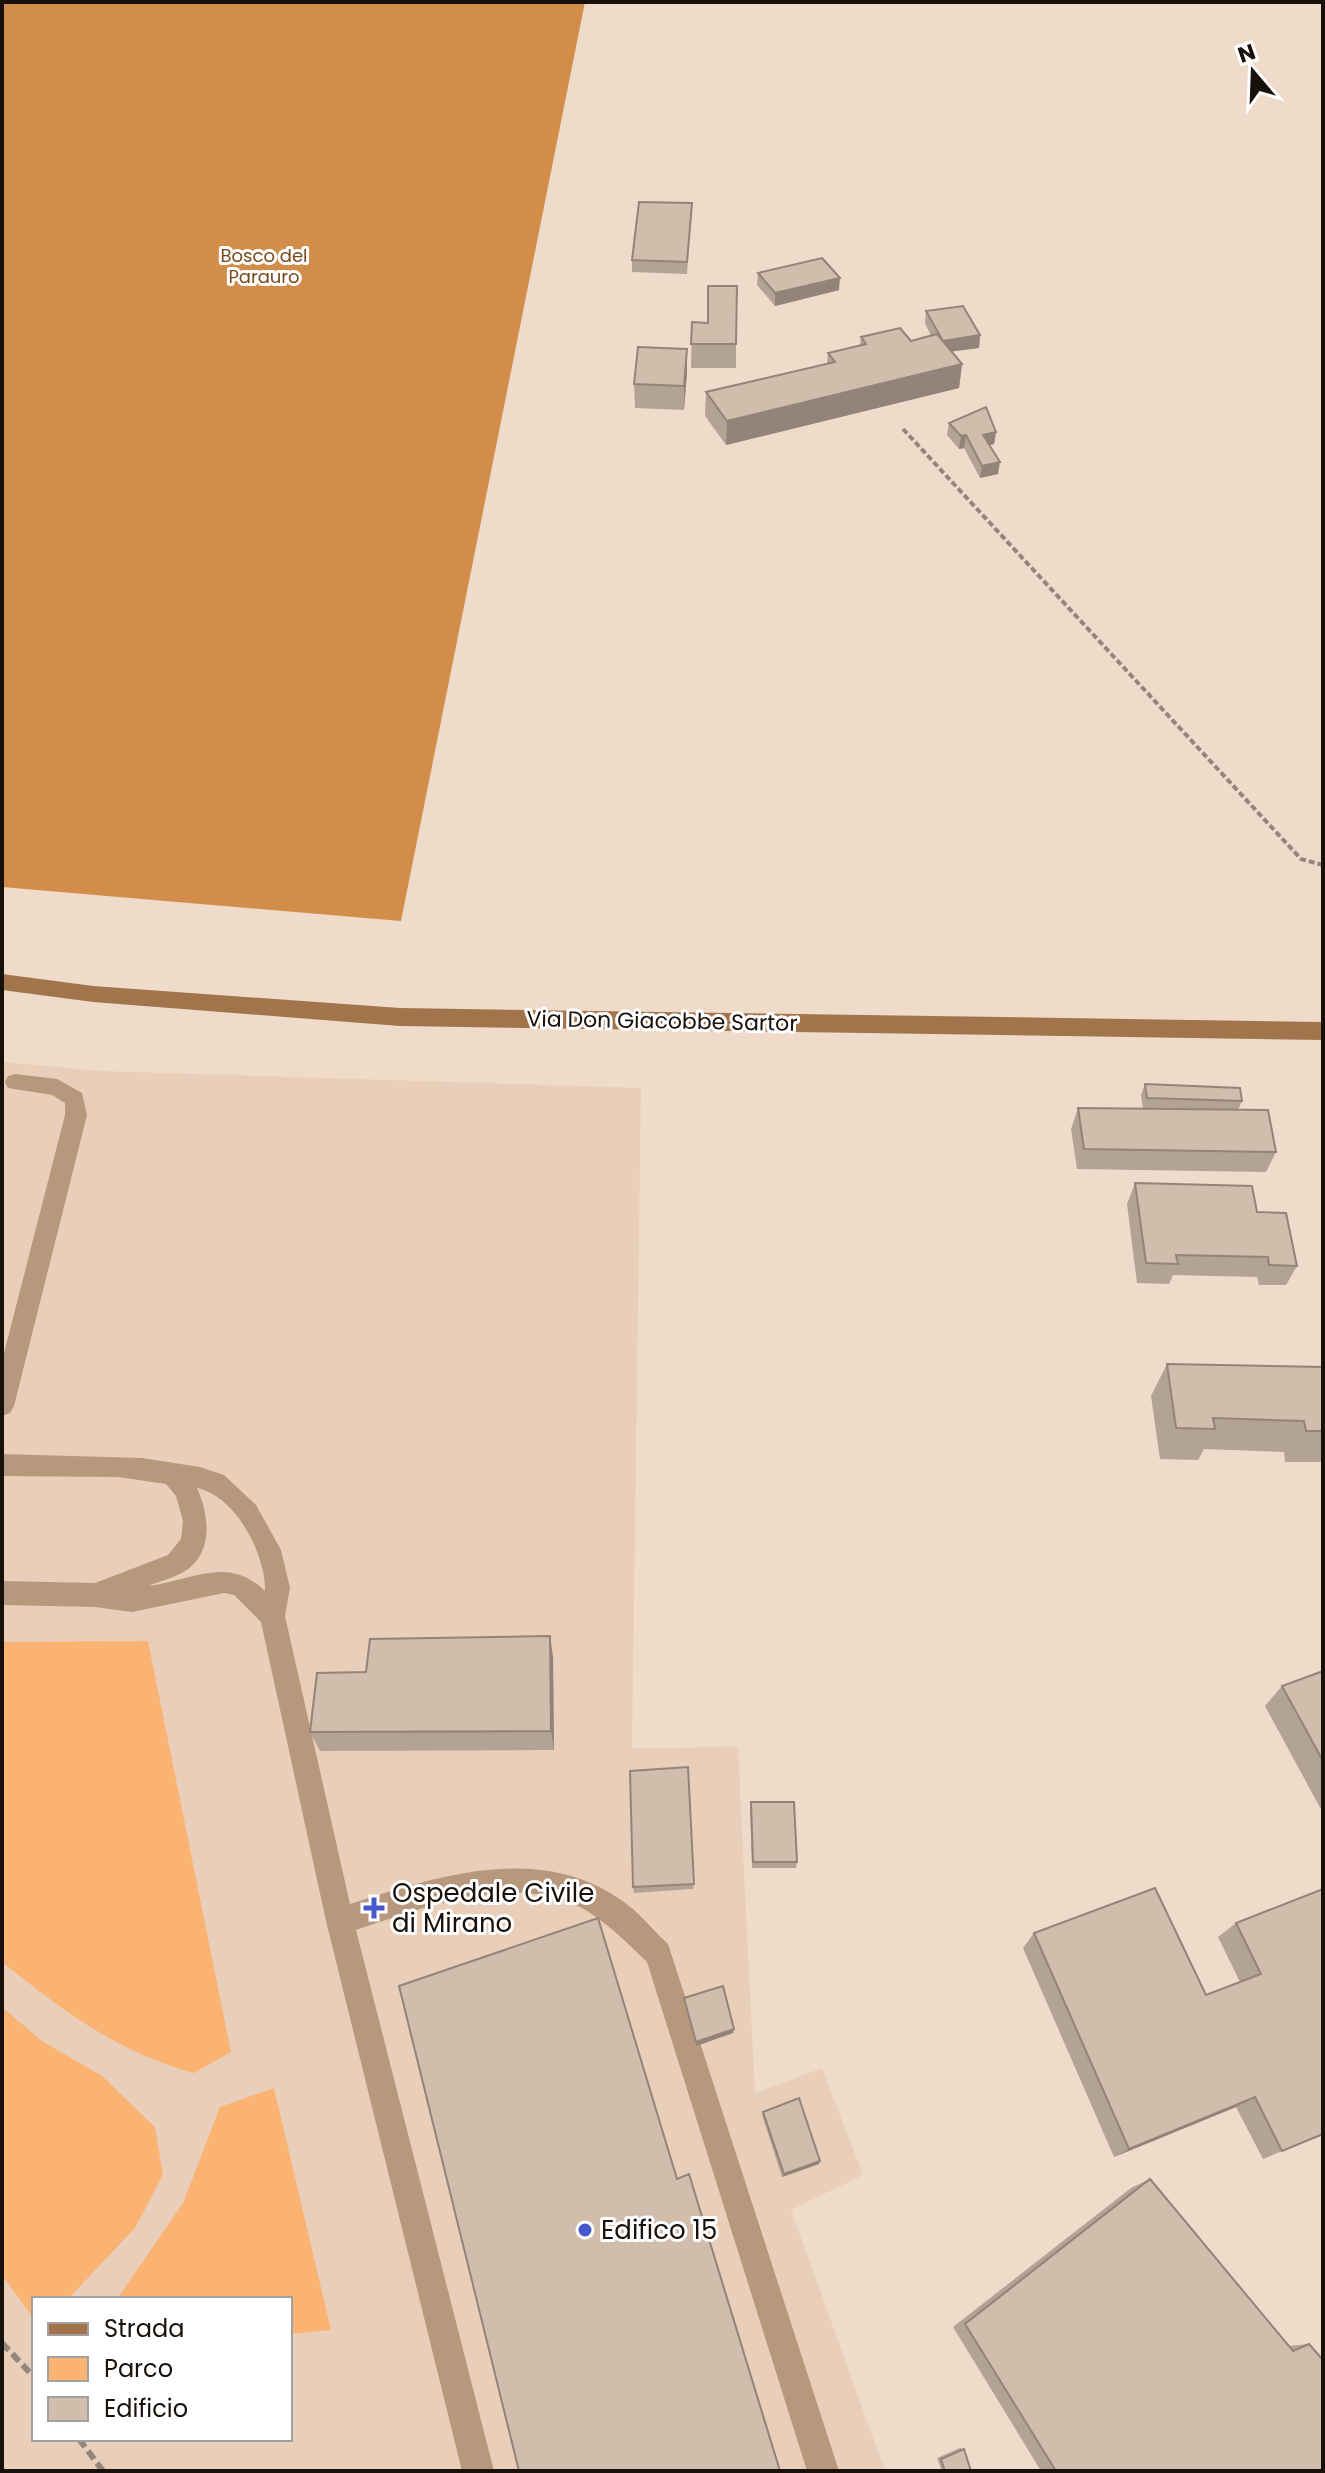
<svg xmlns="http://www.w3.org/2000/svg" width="1325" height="2473" font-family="Poppins,sans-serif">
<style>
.built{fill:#e9cfb9;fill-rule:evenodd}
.green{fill:#fab373}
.forest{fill:#d38d4a}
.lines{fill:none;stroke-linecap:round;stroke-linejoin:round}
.path-far1{stroke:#94867a;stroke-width:4;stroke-dasharray:6 3;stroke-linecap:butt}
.path{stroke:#94867a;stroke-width:6;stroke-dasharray:10 5;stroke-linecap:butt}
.lane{fill:#b7987d;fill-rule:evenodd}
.secondary{fill:#a2744b;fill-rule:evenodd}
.wall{fill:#b3a394}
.shaded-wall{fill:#928478}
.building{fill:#d0bdac;stroke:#928478;stroke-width:2}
.poi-dot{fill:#4758cc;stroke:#fff;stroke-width:3}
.labels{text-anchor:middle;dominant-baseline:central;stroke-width:6;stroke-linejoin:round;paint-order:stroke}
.far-park-label{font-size:18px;fill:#784817;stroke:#fff}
.street-label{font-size:22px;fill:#17100b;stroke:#fff}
.near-poi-label{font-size:26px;fill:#17100b;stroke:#fff;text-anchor:start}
</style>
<rect width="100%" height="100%" fill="#efdbca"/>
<!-- built -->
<path class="built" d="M2 1062 102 1071 641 1088 632 1748 738 1747 755 2093 822 2068 863 2175 791 2210 885 2471H2ZM34 2299H290V2439H34Z"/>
<!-- green -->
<g class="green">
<path d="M148 1641 231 2052 194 2073C117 2052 63 2011 2 1962V1642Z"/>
<path d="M2 2007 42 2041 102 2076 155 2127 163 2175 135 2228 68 2299H34V2319L2 2275Z"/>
<path d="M274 2088 331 2330 290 2334V2299H117L183 2203 220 2107Z"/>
</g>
<!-- forest -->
<path class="forest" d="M2 2H585L401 921 2 887Z"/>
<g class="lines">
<!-- path-far1 -->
<path class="path-far1" d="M903 429 1301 859 1323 865"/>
<!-- path -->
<g class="path">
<path d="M2 2343 34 2377"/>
<path d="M79 2439 103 2471"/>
</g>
<!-- lane -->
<g class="lane">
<path d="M15 1074 57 1079 82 1093 87 1115 14 1406 10 1413 2 1416V1361L65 1115V1103L52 1095 8 1088 5 1082 8 1076Z"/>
<path d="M2 1454 142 1458 200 1467 224 1475 256 1505 281 1550 290 1588 285 1616 350 1904C442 1875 548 1839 633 1909 645 1920 656 1933 668 1944L839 2471H807L647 1962C626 1942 606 1921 580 1907 511 1873 423 1908 356 1930L494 2471H462L326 1921 261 1622 234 1595 224 1593 132 1612 95 1607 2 1605V1581L95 1583 168 1555 181 1539 183 1521 176 1496 166 1484 118 1477 2 1476ZM197 1488C236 1496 266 1555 265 1591 228 1555 193 1580 148 1586 160 1581 174 1578 185 1571 214 1553 209 1514 197 1488Z"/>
</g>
<!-- secondary -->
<path class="secondary" d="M2 974 93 986 400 1008 1323 1022V1040L400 1026 93 1002 2 990Z"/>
</g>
<!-- wall -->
<g class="wall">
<path d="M692 203 687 274 632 272V260Z"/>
<path d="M758 273 839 290 775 306 757 285Z"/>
<path d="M926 311 980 335 979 348 951 351 962 364 959 388 726 445 705 416 706 392 827 364 828 353 860 345 861 337 911 341 931 336 925 323Z"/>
<path d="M692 322 736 344V368H691Z"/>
<path d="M687 349V372L684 410 635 408 634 384Z"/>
<path d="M949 423 996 432 994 444 989 445 998 474 980 478 964 448 959 449 947 435Z"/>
<path d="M1145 1084 1242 1101 1238 1110 1276 1152 1266 1172 1077 1169 1071 1129 1078 1108 1143 1109 1141 1095Z"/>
<path d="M1135 1183 1257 1212 1297 1266 1286 1285H1259L1257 1277 1173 1275 1169 1284 1137 1283 1127 1204Z"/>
<path d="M1167 1364 1323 1367V1458L1320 1462H1285L1284 1452 1204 1449 1198 1460 1160 1459 1151 1396Z"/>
<path d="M553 1657 554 1750 320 1751 310 1732 366 1672Z"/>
<path d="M1323 1671V1813L1265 1706 1282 1686Z"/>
<path d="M751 1802 797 1862 796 1868H752L750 1808Z"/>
<path d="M694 1884 693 1889 634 1893 633 1887Z"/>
<path d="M1323 1889V2134L1263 2159 1236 2107 1114 2157 1023 1948 1034 1933 1206 1995 1240 1982 1218 1937 1236 1923Z"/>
<path d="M684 1998 733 2033 696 2046 684 2002Z"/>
<path d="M763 2112 819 2164 782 2177 762 2115Z"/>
<path d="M1150 2179 1288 2346 1309 2344 1323 2471H1041L953 2327 1131 2188Z"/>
<path d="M960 2448 964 2449 971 2471H942L937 2458Z"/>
</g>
<!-- shaded-wall -->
<g class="shaded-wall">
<path d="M840 278 839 290 775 306V293Z"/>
<path d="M980 335 979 348 941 353 943 341Z"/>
<path d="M687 349V372L684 410V386Z"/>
<path d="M962 364 959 388 726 445 727 421Z"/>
<path d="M996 432 994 444 981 447 983 435Z"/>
<path d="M966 435 964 448 959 449 961 436Z"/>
<path d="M1000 462 998 474 980 478 982 466Z"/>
<path d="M550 1636 553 1657 554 1750 551 1731Z"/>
<path d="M734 2029 733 2033 696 2046V2042Z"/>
<path d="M1255 2097 1236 2107 1114 2157 1129 2149Z"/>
<path d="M820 2161 819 2164 782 2177 784 2174Z"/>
</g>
<!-- building -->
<g class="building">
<path d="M639 202 692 203 687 262 632 260Z"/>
<path d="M822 258 840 278 775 293 758 273Z"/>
<path d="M708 286H737L736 344H691L692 322 708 323Z"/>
<path d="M963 306 980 335 943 341 926 311Z"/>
<path d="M900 328 911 341 937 334 962 364 727 421 706 392 835 362 828 353 866 344 861 337Z"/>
<path d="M638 347 687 349 684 386 634 384Z"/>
<path d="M986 407 996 432 983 435 1000 462 982 466 966 435 961 436 949 423Z"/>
<path d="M1145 1084 1240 1088 1242 1101 1147 1098Z"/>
<path d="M1078 1108 1268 1110 1276 1152 1084 1149Z"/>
<path d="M1135 1183 1252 1186 1257 1212 1286 1213 1297 1266 1269 1265 1268 1257 1176 1255 1178 1264 1146 1263Z"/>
<path d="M1167 1364 1323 1367V1431H1306L1304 1421 1213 1418 1215 1429 1176 1428Z"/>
<path d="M550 1636 551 1731 310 1732 317 1673 366 1672 370 1639Z"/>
<path d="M1323 1671V1761L1282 1686Z"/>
<path d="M688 1767 694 1884 633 1887 630 1771Z"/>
<path d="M751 1802H794L797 1862H753Z"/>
<path d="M1155 1888 1206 1995 1261 1974 1236 1923 1323 1889V2134L1282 2151 1255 2097 1129 2149 1034 1933Z"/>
<path d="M598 1918 677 2179 689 2174 780 2471H519L399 1986Z"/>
<path d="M723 1986 734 2029 696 2042 684 1998Z"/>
<path d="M799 2098 820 2161 784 2174 763 2112Z"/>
<path d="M1150 2179 1293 2351 1309 2344 1323 2360V2471H1056L965 2324Z"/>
<path d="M964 2449 971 2471H945L941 2459Z"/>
</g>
<!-- markers -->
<g class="poi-dot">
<path d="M370 1896h8v8h8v8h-8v8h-8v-8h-8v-8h8z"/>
<circle cx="585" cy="2230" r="8"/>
</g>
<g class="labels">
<!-- far-park labels -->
<g class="far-park-label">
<text x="264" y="255">Bosco del<tspan x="264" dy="21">Parauro</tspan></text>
</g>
<!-- street labels -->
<g class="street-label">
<text transform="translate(662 1021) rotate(1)">Via Don Giacobbe Sartor</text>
</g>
<!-- near-poi labels -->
<g class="near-poi-label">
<text x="392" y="1893">Ospedale Civile<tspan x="392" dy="30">di Mirano</tspan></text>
<text x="601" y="2230">Edifico 15</text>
</g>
</g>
<!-- border -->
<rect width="1325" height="2473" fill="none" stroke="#17100b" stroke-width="8"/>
<!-- legend -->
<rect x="32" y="2297" width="260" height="144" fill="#ffffff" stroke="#a29f9d" stroke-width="2"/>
<rect x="48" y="2323" width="40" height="12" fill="#a2744b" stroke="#a29f9d" stroke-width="2"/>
<text x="104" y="2337" font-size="24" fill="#17100b">Strada</text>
<rect x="48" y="2357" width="40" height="24" fill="#fab373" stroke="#a29f9d" stroke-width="2"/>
<text x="104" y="2377" font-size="24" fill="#17100b">Parco</text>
<rect x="48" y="2397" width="40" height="24" fill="#d0bdac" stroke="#a29f9d" stroke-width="2"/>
<text x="104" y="2417" font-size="24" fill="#17100b">Edificio</text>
<!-- north arrow -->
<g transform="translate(1253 72) rotate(341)" stroke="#ffffff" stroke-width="6" paint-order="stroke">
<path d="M0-6L14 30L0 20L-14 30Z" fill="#17100b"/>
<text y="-12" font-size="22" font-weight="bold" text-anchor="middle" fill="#17100b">N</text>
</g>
</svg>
